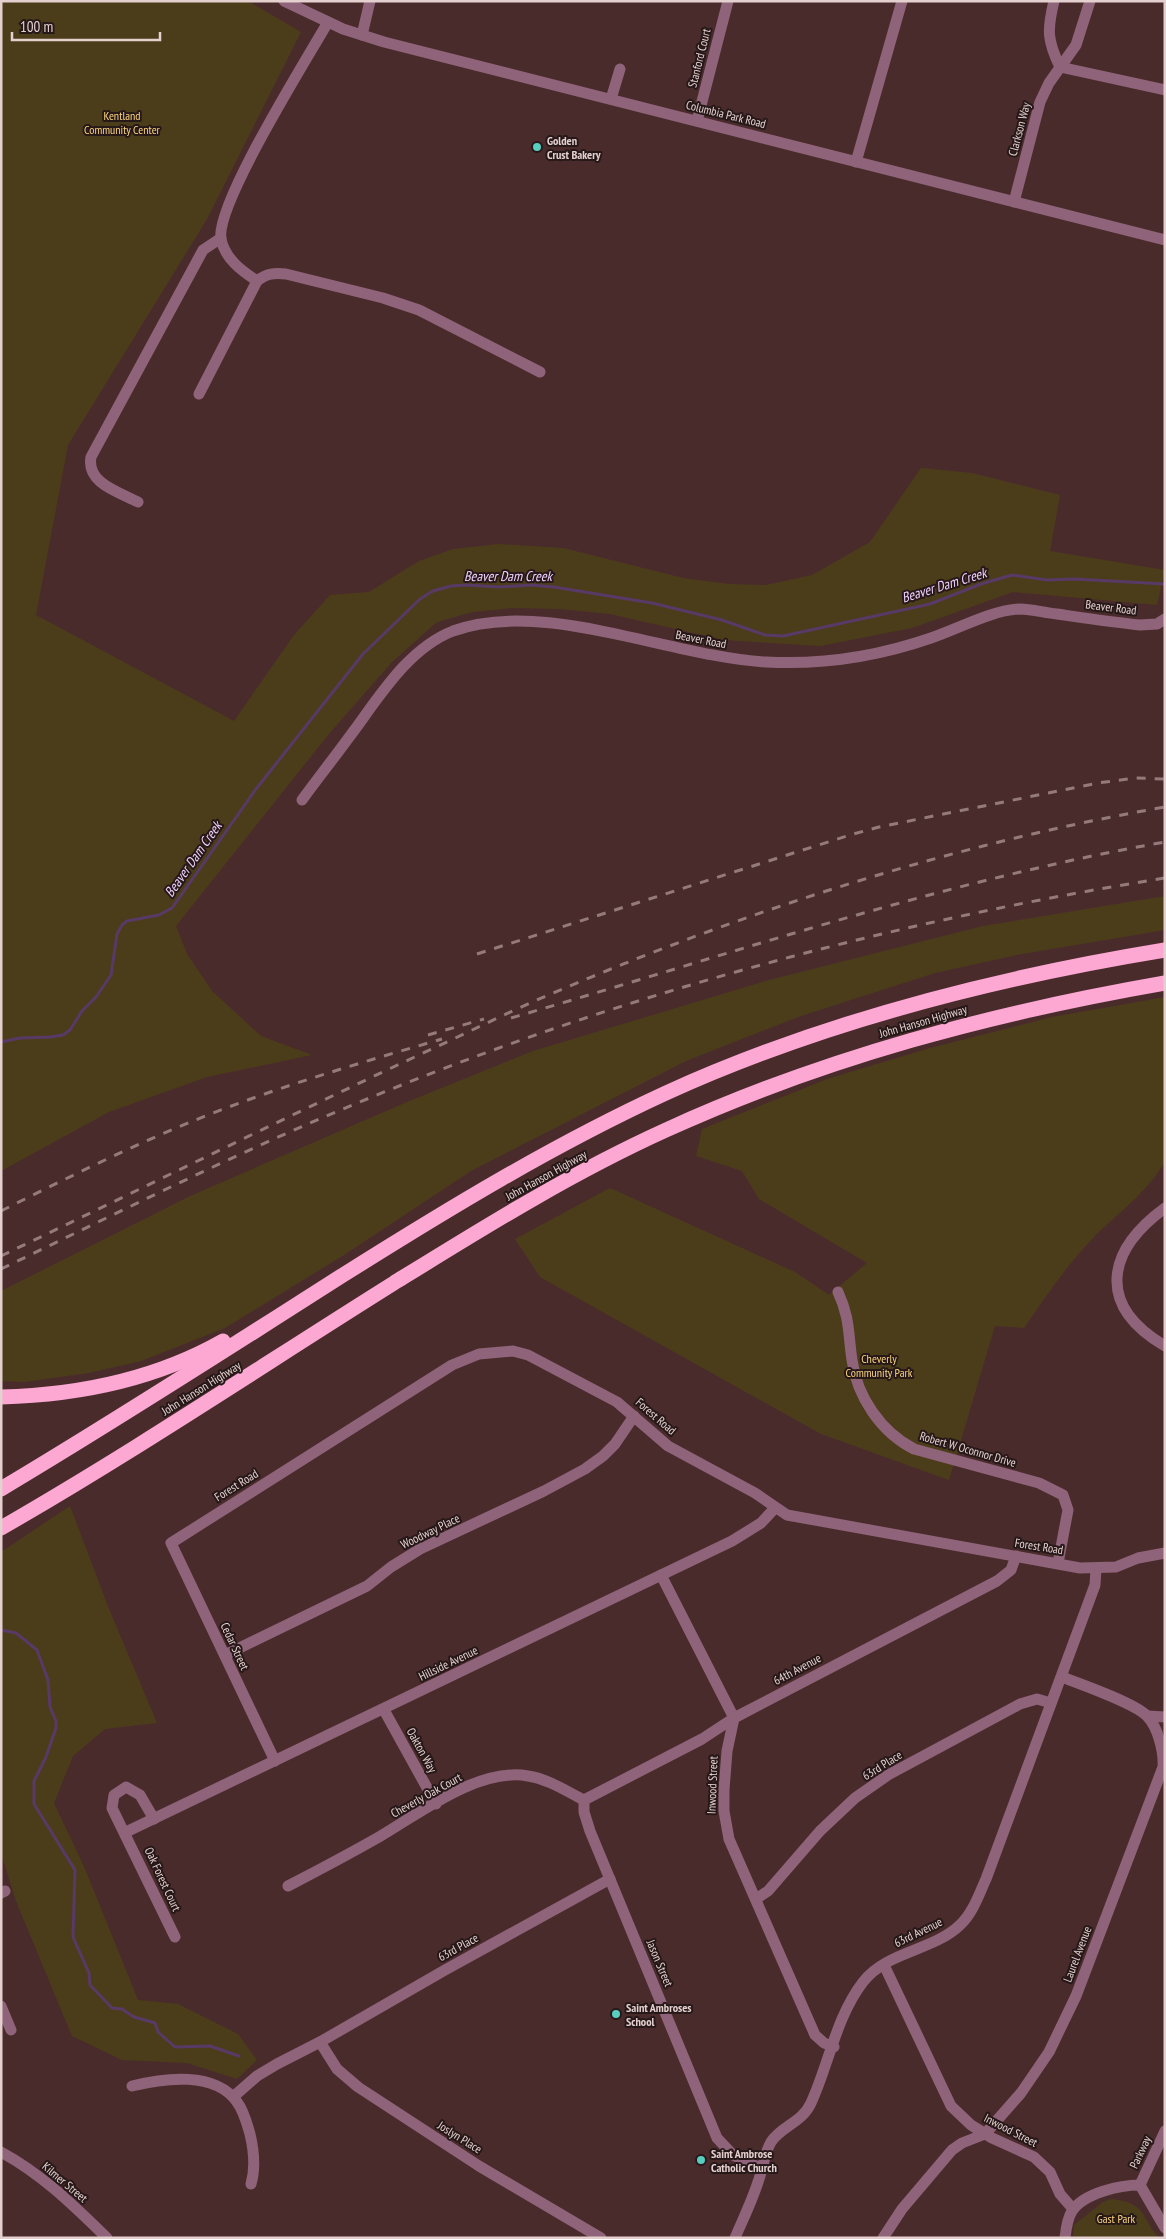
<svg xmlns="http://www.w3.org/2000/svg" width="1166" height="2239" font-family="'PT Sans Narrow',sans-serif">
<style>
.green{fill:#4c3d1a}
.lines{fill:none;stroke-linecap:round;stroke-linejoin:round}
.stream{stroke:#593966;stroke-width:3}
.minor{stroke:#8f6379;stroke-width:11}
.highway{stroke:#fda7d3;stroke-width:15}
.rail{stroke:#947a7a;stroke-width:3;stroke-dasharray:9 9;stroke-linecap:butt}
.poi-dot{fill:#58cec0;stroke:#261818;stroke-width:2}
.labels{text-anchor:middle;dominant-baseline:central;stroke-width:4;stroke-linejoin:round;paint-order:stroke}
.street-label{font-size:12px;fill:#e4d0cf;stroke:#261818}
.park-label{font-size:12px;fill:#f9d47e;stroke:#261818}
.poi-label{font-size:12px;font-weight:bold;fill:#e4d0cf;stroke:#261818;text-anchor:start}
.water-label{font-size:14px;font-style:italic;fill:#f0d1fe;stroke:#261818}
</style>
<rect width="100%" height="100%" fill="#4a2b2b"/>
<!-- green -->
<g class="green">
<path d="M1 1H248L301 32 207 219 68 445 36 615 234 721 294 635 330 595 369 592 419 561 453 549 499 544 563 548 683 578 729 584 766 585 812 575 870 542 921 468 972 473 1060 495 1050 551 1165 570 1157 605 1013 592 912 628 820 646 724 640 610 614 560 609 513 608 473 612 437 622 392 662 328 735 176 926 187 954 212 991 261 1036 312 1055 207 1077 109 1112 1 1171Z"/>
<path d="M1165 896V930L1022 954 935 973 798 1017 686 1061 471 1171 344 1255 225 1328 141 1361 89 1373 24 1382 1 1381V1291L188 1197 407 1102 533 1051 769 980 983 926Z"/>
<path d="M1165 997V1161C1148 1192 1119 1212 1094 1237 1067 1265 1046 1296 1024 1328L995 1326 949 1480 821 1434 540 1277 515 1239 610 1188 795 1272 829 1295 867 1263 759 1199 742 1171 696 1156 702 1129 830 1078 930 1048 1052 1017Z"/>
<path d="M70 1506 109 1609 157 1723 105 1729 73 1756 54 1803 85 1869 138 2000 178 2004 238 2034 257 2060 237 2079 187 2063 122 2060 72 2036 16 1901 1 1853V1552Z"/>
<path d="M1111 2199C1147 2203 1139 2215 1159 2238H1073L1074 2225 1103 2202Z"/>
</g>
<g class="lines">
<!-- stream -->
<g class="stream">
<path d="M1 1042 20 1038 50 1037 63 1035 70 1030 82 1011 96 997 111 975 117 934 122 925 127 921 159 915 172 908 256 789 363 654 420 599 433 591 451 586 466 585 499 587 531 585 554 587 652 603 722 620 765 635 783 636 930 604 981 584 1012 575 1047 580 1074 579 1165 584"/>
<path d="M1 1630 16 1633 37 1650 48 1680 50 1707 56 1721V1728L46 1757 34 1781V1804L75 1870 73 1937 89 1973 90 1985 112 2008 122 2009 134 2017 155 2023 158 2032 175 2047 210 2046 239 2056"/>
</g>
<!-- minor -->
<g class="minor">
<path d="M284 1 343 29 384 42 1165 240"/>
<path d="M1054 1C1047 30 1047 40 1060 67L1165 90"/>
<path d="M362 35 370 1"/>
<path d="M611 99 620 69"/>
<path d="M697 121 728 1"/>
<path d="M856 162 902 1"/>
<path d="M1014 202 1040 102 1049 83 1076 45 1090 1"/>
<path d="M257 281C242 271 225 259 221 239 215 205 307 59 328 22"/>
<path d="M199 394 257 281C267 273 274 273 286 274L383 298 419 310 540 372"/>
<path d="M138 502C119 492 86 483 91 457L203 250 221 238"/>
<path d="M302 800C318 778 334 758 350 736 378 699 407 649 453 631 544 598 671 657 766 662 822 665 879 656 931 638 958 629 992 610 1020 609 1032 609 1045 613 1057 614 1085 618 1112 622 1140 625L1157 624 1165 619"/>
<path d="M1165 1208C1105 1252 1097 1306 1165 1346"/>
<path d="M838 1292C850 1318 848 1333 852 1360 857 1397 881 1432 914 1449L1039 1483 1063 1495 1068 1510 1058 1563"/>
<path d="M661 1575 734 1718 727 1751 724 1790V1811L729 1839 815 2035 824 2043 834 2047"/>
<path d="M225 1655 367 1586 391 1567 420 1549 544 1491 585 1469 603 1456 615 1444 634 1416"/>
<path d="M384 1710 436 1804"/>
<path d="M1148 1716 1165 1717"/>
<path d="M275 1761 171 1543 452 1365 479 1354 513 1351 528 1355 617 1402 668 1446 755 1493 787 1515 1080 1568 1116 1567 1138 1558 1165 1553"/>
<path d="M584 1800 702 1739 734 1718 997 1581 1011 1570 1016 1556"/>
<path d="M584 1800V1812L590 1831 717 2138 733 2155 762 2169"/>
<path d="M154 1819 140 1795 126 1787 114 1795 112 1808 175 1937"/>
<path d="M126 1832 732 1541 761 1523 775 1508"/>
<path d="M288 1886C319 1870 349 1854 379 1837 420 1813 479 1767 528 1776 548 1779 566 1791 584 1800"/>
<path d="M1 1893 5 1891"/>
<path d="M756 1899 768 1891 820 1831 855 1798 888 1775 1020 1704 1037 1699 1051 1703"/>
<path d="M884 1965 951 2106 971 2125 992 2138 1034 2157 1050 2172 1060 2194 1073 2209"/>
<path d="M1 2006 11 2030"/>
<path d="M320 2042 337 2069 358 2087 479 2166 601 2238"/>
<path d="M132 2086C164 2078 215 2071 237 2102 244 2111 247 2124 250 2134 254 2151 256 2167 251 2184"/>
<path d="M233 2097 257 2076 277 2064 320 2042 445 1970 610 1879"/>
<path d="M1 2152C42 2174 74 2206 107 2238"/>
<path d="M1140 2185 1165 2131"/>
<path d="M735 2238C743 2219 752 2201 758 2182 763 2169 764 2154 771 2142 781 2126 802 2123 811 2103 829 2064 836 2017 863 1982 887 1951 933 1951 960 1925 973 1913 979 1894 986 1879L1095 1585 1096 1569"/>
<path d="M883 2238 902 2209 952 2150 962 2143 985 2134 1021 2093 1049 2052 1076 1996 1163 1767C1164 1752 1158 1727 1147 1716 1135 1703 1080 1684 1062 1677"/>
<path d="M1065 2238C1066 2229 1067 2219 1072 2211 1084 2193 1120 2185 1140 2185L1165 2228"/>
</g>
<!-- highway -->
<g class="highway">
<path d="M1 1397C78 1395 156 1379 223 1341"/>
<path d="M1 1489C117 1420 230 1347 343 1275 448 1209 553 1145 666 1093 824 1021 994 978 1165 950"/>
<path d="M1 1528C135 1451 263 1365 394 1283 483 1228 571 1173 666 1130 826 1057 993 1013 1165 983"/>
</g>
<!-- rail -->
<g class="rail">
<path d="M477 954 850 835 879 827 1098 783 1135 778 1165 779"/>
<path d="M511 1018C728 955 942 881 1165 842"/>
<path d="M428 1035 484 1019"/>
<path d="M1 1211C69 1177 137 1143 208 1115 284 1085 363 1062 442 1039"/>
<path d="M1 1256C141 1189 280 1120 421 1054 463 1035 504 1014 546 996 745 911 952 844 1165 807"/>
<path d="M1 1269C124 1210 246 1148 372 1097 625 993 895 921 1165 878"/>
</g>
</g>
<!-- markers -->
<g class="poi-dot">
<circle cx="537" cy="147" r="5"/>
<circle cx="616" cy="2014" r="5"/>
<circle cx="701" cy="2160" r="5"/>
</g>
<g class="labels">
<!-- street labels -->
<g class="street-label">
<text transform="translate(699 58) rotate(-76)">Stanford Court</text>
<text transform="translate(726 114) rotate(14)">Columbia Park Road</text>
<text transform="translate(1019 129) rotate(-75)">Clarkson Way</text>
<text transform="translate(1111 607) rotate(7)">Beaver Road</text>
<text transform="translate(701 639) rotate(11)">Beaver Road</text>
<text transform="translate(923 1021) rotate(-16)">John Hanson Highway</text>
<text transform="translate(546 1175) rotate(-29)">John Hanson Highway</text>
<text transform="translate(201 1388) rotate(-32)">John Hanson Highway</text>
<text transform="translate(656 1416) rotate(41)">Forest Road</text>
<text transform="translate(968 1449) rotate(16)">Robert W Oconnor Drive</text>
<text transform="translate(236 1485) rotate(-32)">Forest Road</text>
<text transform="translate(430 1531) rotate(-26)">Woodway Place</text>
<text transform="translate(1039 1546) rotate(9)">Forest Road</text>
<text transform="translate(235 1646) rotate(65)">Cedar Street</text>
<text transform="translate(448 1663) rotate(-26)">Hillside Avenue</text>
<text transform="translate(797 1669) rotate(-28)">64th Avenue</text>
<text transform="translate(422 1750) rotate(61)">Oakton Way</text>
<text transform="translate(882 1765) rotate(-32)">63rd Place</text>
<text transform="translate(712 1785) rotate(-88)">Inwood Street</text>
<text transform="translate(426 1795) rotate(-29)">Cheverly Oak Court</text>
<text transform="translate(163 1879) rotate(65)">Oak Forest Court</text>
<text transform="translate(918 1932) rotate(-26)">63rd Avenue</text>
<text transform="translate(458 1947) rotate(-29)">63rd Place</text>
<text transform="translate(1077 1954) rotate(-69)">Laurel Avenue</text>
<text transform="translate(660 1963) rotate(67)">Jason Street</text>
<text transform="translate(1011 2130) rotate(27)">Inwood Street</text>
<text transform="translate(460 2137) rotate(32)">Joslyn Place</text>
<text transform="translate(1140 2152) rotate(-65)">Parkway</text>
<text transform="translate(65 2182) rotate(40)">Kilmer Street</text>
</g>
<!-- park labels -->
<g class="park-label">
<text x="122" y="115">Kentland<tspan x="122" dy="14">Community Center</tspan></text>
<text x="879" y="1358">Cheverly<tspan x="879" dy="14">Community Park</tspan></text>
<text x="1116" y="2218">Gast Park</text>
</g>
<!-- poi labels -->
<g class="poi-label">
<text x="547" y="140">Golden<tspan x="547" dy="14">Crust Bakery</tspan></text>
<text x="626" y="2007">Saint Ambroses<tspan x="626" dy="14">School</tspan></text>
<text x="711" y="2153">Saint Ambrose<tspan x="711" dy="14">Catholic Church</tspan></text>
</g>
<!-- water labels -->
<g class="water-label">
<text x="508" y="576">Beaver Dam Creek</text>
<text transform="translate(944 585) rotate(-17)">Beaver Dam Creek</text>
<text transform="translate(193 859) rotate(-55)">Beaver Dam Creek</text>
</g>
</g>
<!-- border -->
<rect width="1166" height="2239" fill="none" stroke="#e4d0cf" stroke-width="5"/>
<!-- scale -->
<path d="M12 32v8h148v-8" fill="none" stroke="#e4d0cf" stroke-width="2.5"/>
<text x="20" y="32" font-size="15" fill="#e4d0cf" stroke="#261818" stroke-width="4" paint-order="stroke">100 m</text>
</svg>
